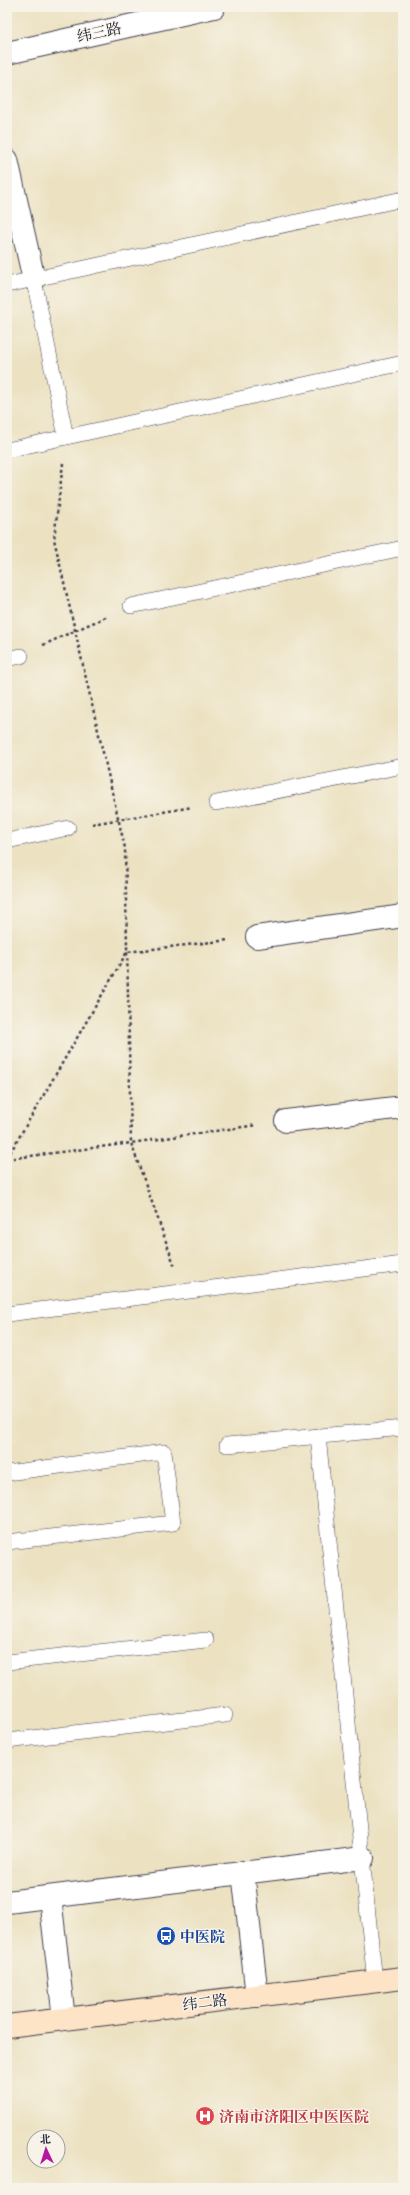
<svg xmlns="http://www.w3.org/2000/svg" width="410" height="2195" font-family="'Gentium Book Plus','Noto Serif SC',serif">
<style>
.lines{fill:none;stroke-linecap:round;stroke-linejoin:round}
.service-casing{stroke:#403f4f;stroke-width:16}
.minor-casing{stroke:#403f4f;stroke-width:24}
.tertiary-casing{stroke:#403f4f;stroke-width:24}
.secondary-casing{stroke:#403f4f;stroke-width:24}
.path{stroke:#403f4f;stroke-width:2.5;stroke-dasharray:3 3;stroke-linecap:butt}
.service{stroke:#fff;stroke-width:15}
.minor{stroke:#fff;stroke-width:22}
.tertiary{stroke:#fff;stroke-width:22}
.secondary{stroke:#fee4c6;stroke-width:22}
.labels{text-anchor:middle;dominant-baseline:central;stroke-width:3;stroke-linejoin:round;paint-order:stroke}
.street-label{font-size:15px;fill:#22223b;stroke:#f7f3e8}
.transit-label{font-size:15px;font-weight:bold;fill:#164399;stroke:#f7f3e8;text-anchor:start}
.health-label{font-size:15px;font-weight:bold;fill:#be3a42;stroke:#f7f3e8;text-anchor:start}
</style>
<rect width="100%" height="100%" fill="#f7f3e8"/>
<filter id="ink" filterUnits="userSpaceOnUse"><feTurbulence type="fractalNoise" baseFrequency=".025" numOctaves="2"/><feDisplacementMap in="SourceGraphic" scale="8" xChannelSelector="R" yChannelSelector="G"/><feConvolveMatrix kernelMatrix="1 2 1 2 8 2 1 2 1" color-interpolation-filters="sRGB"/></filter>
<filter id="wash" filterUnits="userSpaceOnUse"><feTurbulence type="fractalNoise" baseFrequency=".012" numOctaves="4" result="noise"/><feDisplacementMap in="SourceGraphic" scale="16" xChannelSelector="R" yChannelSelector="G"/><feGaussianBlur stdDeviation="0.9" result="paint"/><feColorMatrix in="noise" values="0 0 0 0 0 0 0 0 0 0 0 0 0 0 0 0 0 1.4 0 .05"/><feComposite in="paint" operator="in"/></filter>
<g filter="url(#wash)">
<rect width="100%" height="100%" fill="#ece2c2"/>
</g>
<g filter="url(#ink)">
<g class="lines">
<!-- service casing -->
<g class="service-casing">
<g id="service">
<path d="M34 280 66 437"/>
<path d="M7 285 403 199"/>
<path d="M7 450 403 363"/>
<path d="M131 606 403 548"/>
<path d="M7 659 21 656"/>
<path d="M216 803 403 766"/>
<path d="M7 841 68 828"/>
<path d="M7 1314 403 1264"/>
<path d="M318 1436 375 1982"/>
<path d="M227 1445 403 1428"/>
<path d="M7 1473 164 1452 173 1523 7 1542"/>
<path d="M7 1662 206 1640"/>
<path d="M7 1741 225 1715"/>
</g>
</g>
<!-- minor casing -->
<g class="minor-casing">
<g id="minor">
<path d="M7 160 34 280"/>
<path d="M257 937 403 916"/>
<path d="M286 1121 403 1107"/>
<path d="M243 1872 257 1996"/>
<path d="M50 1897 64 2019"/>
<path d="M7 1902 363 1858"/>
</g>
</g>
<!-- tertiary casing -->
<g class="tertiary-casing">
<path id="tertiary" d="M7 53 214 7"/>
</g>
<!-- secondary casing -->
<g class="secondary-casing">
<path id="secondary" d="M7 2026 403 1978"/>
</g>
<!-- path -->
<g class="path">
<path d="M63 463 54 539 125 848 131 1143 257 1125"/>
<path d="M43 645 108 616"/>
<path d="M92 824 192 807"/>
<path d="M7 1158 127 952 229 940"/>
<path d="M7 1159 131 1143 175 1267"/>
</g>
<!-- service -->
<use href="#service" class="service"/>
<!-- minor -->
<use href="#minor" class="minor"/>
<!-- tertiary -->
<use href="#tertiary" class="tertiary"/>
<!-- secondary -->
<use href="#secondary" class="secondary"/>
</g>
</g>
<!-- icons -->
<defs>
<g id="bus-disc" transform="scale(1)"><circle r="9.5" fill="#1a4fb4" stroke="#f7f3e8"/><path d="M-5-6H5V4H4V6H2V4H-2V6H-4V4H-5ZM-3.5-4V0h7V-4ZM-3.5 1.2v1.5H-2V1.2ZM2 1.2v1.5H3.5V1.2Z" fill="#fff"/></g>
<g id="hospital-disc" transform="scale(1)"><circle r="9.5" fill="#e0444e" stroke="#f7f3e8"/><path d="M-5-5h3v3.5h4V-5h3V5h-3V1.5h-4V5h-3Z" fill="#fff"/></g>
</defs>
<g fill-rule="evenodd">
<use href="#bus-disc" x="166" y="1936"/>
<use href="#hospital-disc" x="205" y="2116"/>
</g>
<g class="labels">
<!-- street labels -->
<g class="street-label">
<text transform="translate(99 32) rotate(-12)">纬三路</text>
<text transform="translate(205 2002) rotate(-7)">纬二路</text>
</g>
<!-- transit labels -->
<g class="transit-label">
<text x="180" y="1936">中医院</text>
</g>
<!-- health labels -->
<g class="health-label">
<text x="219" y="2116">济南市济阳区中医医院</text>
</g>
</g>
<!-- margin -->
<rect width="410" height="2195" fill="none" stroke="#f7f3e8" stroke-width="24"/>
<!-- north arrow -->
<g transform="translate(46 2149) rotate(356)"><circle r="19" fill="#f7f3e8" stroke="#a29fa3"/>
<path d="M0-3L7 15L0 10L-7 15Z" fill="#b5179e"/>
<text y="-6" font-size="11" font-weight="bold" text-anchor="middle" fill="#22223b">北</text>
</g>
</svg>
